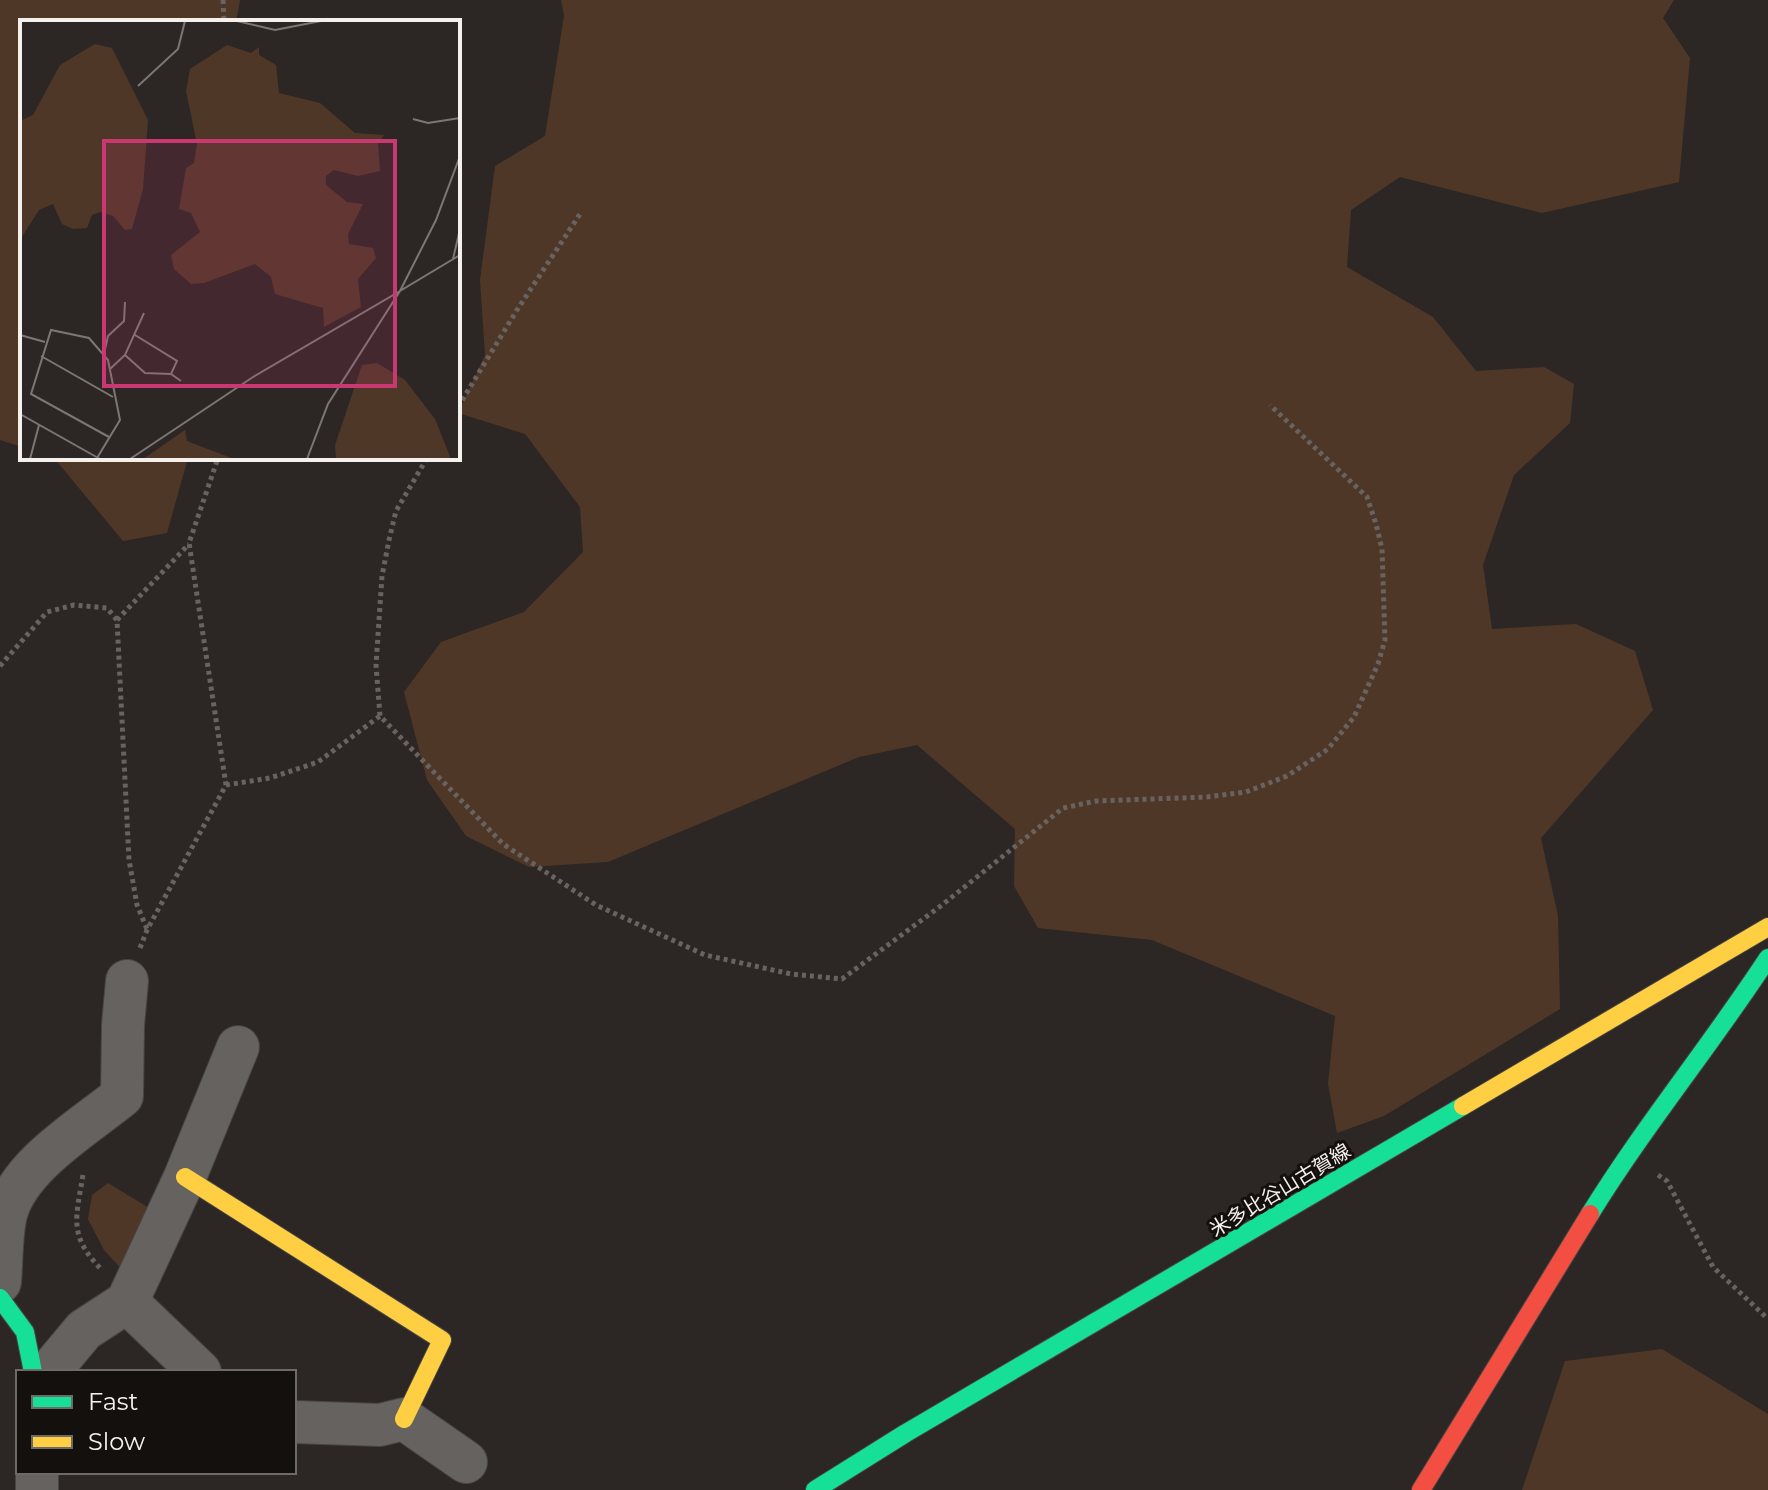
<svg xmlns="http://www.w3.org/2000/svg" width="1768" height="1490" font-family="Montserrat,'Noto Sans JP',sans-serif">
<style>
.green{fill:#4f3728}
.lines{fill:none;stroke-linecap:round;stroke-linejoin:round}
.street-casing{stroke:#494542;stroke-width:44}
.fast-casing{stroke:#494542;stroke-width:20}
.slow-casing{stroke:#494542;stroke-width:20}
.jam-casing{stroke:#494542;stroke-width:20}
.path{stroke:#686361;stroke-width:5;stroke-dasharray:4 4;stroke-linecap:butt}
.street{stroke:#656260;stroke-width:42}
.fast{stroke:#16e098;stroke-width:18}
.slow{stroke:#ffcf43;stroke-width:18}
.jam{stroke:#f24e42;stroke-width:18}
.labels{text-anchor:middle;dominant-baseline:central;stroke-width:6;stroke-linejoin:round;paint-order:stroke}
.street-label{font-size:20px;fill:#f6f0ec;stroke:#14100d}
.inset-road{fill:none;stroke:#7d7774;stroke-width:2}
.view{fill:#ca3871;fill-opacity:0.15;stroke:#ca3871;stroke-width:4}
.inset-edge{fill:none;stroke:#f6f0ec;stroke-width:4}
</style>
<rect width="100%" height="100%" fill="#2c2724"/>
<!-- green -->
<g class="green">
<path d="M0 0H240L236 22H22V447L0 440Z"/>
<path d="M561 0H1674L1663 18 1690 58 1679 182 1542 213 1400 177 1351 210 1347 267 1433 317 1476 371 1544 367 1574 384 1570 423 1514 475 1483 565 1492 629 1576 624 1635 651 1653 710 1541 838 1558 916 1560 1009 1384 1116 1337 1133 1328 1084 1335 1016 1152 940 1038 928 1014 886 1015 829 917 745 859 757 608 862 529 867 466 836 427 780 404 692 441 642 524 612 583 552 580 507 525 434 458 413 485 355 480 280 495 166 545 136 564 16Z"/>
<path d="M54 458H188L167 533 123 541Z"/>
<path d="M108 1183 154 1211 129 1277 104 1250 88 1219 92 1195Z"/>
<path d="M1662 1349 1768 1414V1490H1522L1565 1361Z"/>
</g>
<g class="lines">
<!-- street casing -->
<g class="street-casing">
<g id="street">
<path d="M0 1282C2 1260 1 1235 6 1214 19 1165 84 1127 122 1096L123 1025 127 981"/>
<path d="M127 1302 200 1372"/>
<path d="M49 1372 84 1330 127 1302 185 1177 238 1047"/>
<path d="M294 1422 380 1425 404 1419 466 1462"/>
<path d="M37 1472V1490"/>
</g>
</g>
<!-- fast casing -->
<g class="fast-casing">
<g id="fast">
<path d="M1590 1214C1645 1125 1711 1045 1768 958"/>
<path d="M0 1298 25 1332 33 1372"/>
<path d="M815 1490 906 1433 1463 1106"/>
</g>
</g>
<!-- slow casing -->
<g class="slow-casing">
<g id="slow">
<path d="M1463 1106 1768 927"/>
<path d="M185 1177 442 1340 404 1419"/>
</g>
</g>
<!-- jam casing -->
<g class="jam-casing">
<path id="jam" d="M1421 1490 1590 1214"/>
</g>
<!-- path -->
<g class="path">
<path d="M223 0 224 22"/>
<path d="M458 407 517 310 582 211"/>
<path d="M427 458 396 511 389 540 382 576 376 665 380 716 503 844 596 905 705 955 791 974 842 979 942 905 1063 808 1096 801 1207 797 1246 792 1287 776 1328 749 1354 717 1378 664 1385 640 1382 549 1376 524 1367 497 1270 405"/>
<path d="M117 620 189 544"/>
<path d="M0 666 47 612 74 605 107 608 117 620 129 860 137 905 147 929"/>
<path d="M226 785 270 778 318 762 380 716"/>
<path d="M140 948 147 930 226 785 189 543 218 458"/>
<path d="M83 1175C76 1218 68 1235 101 1269"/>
<path d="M1658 1175 1667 1181 1713 1267 1768 1319"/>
</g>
<!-- street -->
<use href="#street" class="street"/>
<!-- fast -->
<use href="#fast" class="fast"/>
<!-- slow -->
<use href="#slow" class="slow"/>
<!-- jam -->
<use href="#jam" class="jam"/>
</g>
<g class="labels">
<!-- street labels -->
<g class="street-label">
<text transform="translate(1280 1190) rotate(-31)">米多比谷山古賀線</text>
</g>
</g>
<!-- overview -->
<g transform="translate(20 20)">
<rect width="440" height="440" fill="#2c2724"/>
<path d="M75 24 92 28 128 100 123 169 112 209 105 210 93 196 80 192 72 195 67 208 53 209 42 204 33 184 19 190 0 220V101L13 95 40 45ZM207 25 231 33 239 27V35L256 45 259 73 300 83 335 113 364 115 358 124 360 151 338 156 314 150 306 156V165L327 182 343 184 328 214 329 224 353 228 356 238 338 259 341 287 304 307 303 288 255 274 251 257 235 244 184 263 171 264 154 249 151 235 180 212 171 193 159 189 166 148 174 143 177 124 166 71 170 49ZM357 343 385 360 415 399 431 439H316L315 425 342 345ZM165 410 167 421 214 439H123Z" fill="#4f3728"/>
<path class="inset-road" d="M217 1 255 10 301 1M118 66 158 29 165 1M393 99 408 103 440 98M433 239 440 209M0 315 25 322M115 315 157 341 151 354M84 334 88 316 104 301 105 282M105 335 125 353 151 354 161 361M21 336 93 377M90 349 105 335 124 293M0 394 80 439M77 438 100 400 88 340 69 318 31 310 11 374 89 417M10 439 19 405M110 439 233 357 380 271 416 200 440 136M287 439 308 384 380 271 440 235"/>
<path class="view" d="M84 121H375V366H84Z"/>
<rect width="440" height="440" class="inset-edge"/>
</g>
<!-- legend -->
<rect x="16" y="1370" width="280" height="104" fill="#14100d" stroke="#6e6a66" stroke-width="2"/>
<rect x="32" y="1396" width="40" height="12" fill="#16e098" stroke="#6e6a66" stroke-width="2"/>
<text x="88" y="1410" font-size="24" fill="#f6f0ec">Fast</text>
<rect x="32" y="1436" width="40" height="12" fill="#ffcf43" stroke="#6e6a66" stroke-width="2"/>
<text x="88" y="1450" font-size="24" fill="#f6f0ec">Slow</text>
</svg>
